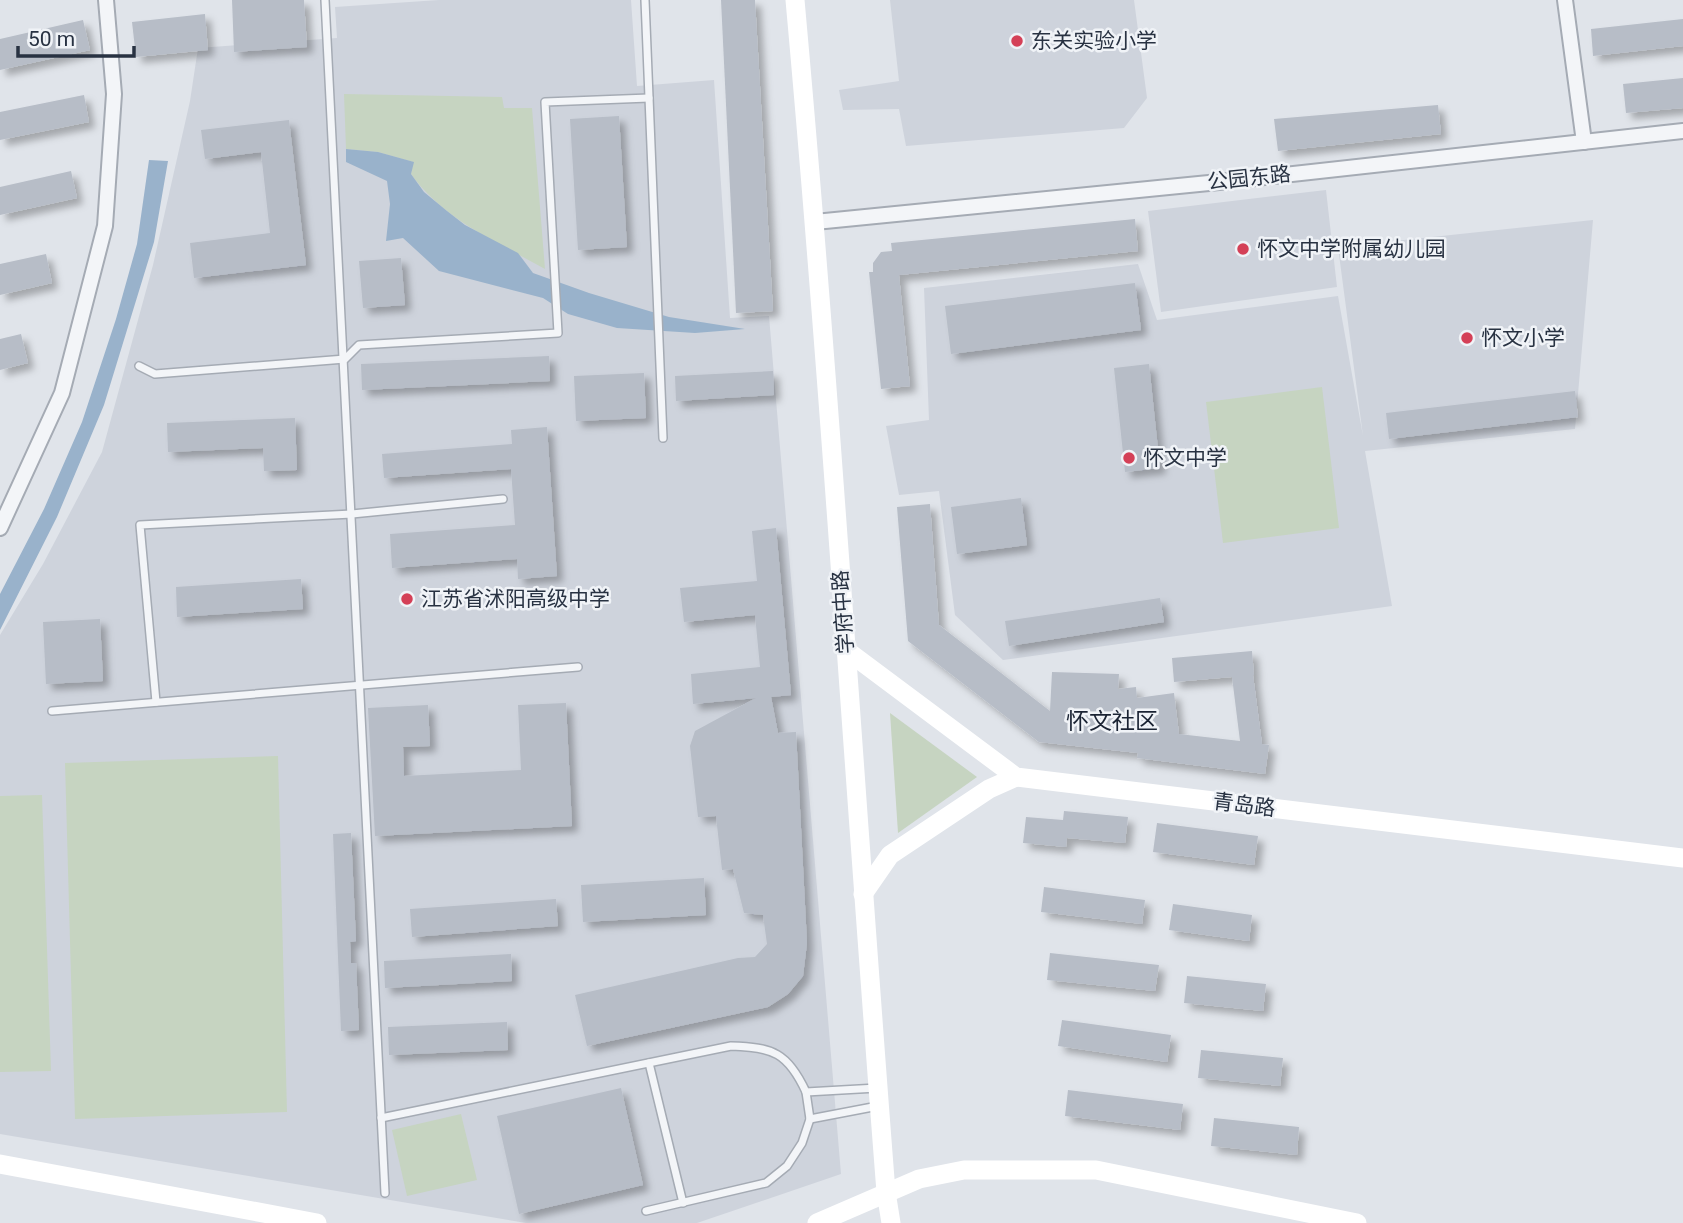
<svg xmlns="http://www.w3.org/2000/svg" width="1683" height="1223" font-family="Roboto,'Noto Sans SC',sans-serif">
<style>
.built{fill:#ced3dc}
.green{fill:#c6d4c1}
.water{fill:#99b2cb}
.building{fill:#b7bdc7;filter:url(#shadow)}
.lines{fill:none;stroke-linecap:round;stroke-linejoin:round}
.lane-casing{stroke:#a5abb4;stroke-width:10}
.street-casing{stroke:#a5abb4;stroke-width:18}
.lane{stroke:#f3f5f8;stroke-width:7}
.street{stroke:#f3f5f8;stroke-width:14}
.secondary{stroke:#fff;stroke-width:19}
.poi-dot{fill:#d44057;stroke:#f0f3f7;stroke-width:2.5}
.labels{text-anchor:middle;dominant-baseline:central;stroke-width:5;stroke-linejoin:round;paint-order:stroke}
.poi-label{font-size:21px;fill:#283242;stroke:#f0f3f7;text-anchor:start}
.street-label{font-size:21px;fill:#283242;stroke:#f0f3f7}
.neighbourhood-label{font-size:23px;fill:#1a2333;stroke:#f0f3f7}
</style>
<defs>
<filter id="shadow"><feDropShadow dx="6" dy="6" stdDeviation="3.5" flood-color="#0004"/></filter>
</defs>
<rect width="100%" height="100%" fill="#e0e4ea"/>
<!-- built -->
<g class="built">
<path d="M439 0H631L637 86 714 80 730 318 769 316 841 1174 697 1223H526L0 1134V635L43 564 102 452 153 265 190 101 198 48 337 38 335 7Z"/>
<path d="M890 0H1134L1147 98 1124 128 906 146 899 109 843 110 839 90 899 81Z"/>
<path d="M1326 190 1337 287 1161 312 1148 211Z"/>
<path d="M1593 220 1575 429 1365 451 1392 606 1003 660 955 615 939 491 899 495 886 426 929 420 924 288 1138 264 1157 320 1338 296 1363 436 1338 247Z"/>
</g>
<!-- green -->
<g class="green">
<path d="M344 94 502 97 504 108H532L545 269C497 242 444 220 411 174L413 162 378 152 346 149Z"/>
<path d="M1322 387 1339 528 1223 543 1206 402Z"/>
<path d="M890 713 977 777 898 833Z"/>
<path d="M278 756 287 1112 75 1119 65 763Z"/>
<path d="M42 795 51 1071 0 1072V796Z"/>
<path d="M461 1114 477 1180 407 1196 392 1130Z"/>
</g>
<!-- water -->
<g class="water">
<path d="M346 149 378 152 414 162 411 174 424 192 447 211 465 225 518 253 533 273 589 293 669 317 745 329 695 333 617 328 568 314 543 298 439 271 403 238 386 241 390 204 387 181 346 162Z"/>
<path d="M149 160 168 161 154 242 104 405 57 517 0 630V594L44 509 82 422 116 319 137 244Z"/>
</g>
<!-- building -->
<g class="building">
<path d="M232 0H304L307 47 234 52Z"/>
<path d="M721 0H755L773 311 736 313Z"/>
<path d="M205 14 208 50 136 57 132 22Z"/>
<path d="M1683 19V46L1593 56 1591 29Z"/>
<path d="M83 20 90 50 0 70V39Z"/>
<path d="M1683 78V108L1626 113 1623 84Z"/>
<path d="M84 95 89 122 0 140V112Z"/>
<path d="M1438 105 1441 134 1278 151 1274 119Z"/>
<path d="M619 116 627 247 578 250 570 119Z"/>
<path d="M289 120 306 265 194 278 190 243 270 233 261 152 205 159 201 130Z"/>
<path d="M71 171 77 198 0 215V187Z"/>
<path d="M1135 219 1138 251 899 275 910 386 881 389 869 272H873V263L881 252 892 251 891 243Z"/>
<path d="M46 254 52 283 0 295V264Z"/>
<path d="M401 258 405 305 363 308 359 261Z"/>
<path d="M1135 283 1141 330 951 354 945 306Z"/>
<path d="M21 334 28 363 0 370V339Z"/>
<path d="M549 356 550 381 362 390 361 364Z"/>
<path d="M1149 364 1160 468 1125 472 1114 368Z"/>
<path d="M773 371 774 395 676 401 675 376Z"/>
<path d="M644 373 646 418 576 421 574 376Z"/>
<path d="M1575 391 1578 417 1389 439 1386 413Z"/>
<path d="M295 418 297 470 264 471 263 448 168 452 167 423Z"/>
<path d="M547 427 557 576 518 579 517 559 392 568 390 534 515 525 511 469 384 478 382 454 512 444 511 430Z"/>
<path d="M1021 498 1027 545 957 554 951 507Z"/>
<path d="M930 504 939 625 1050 711 1052 672 1119 674 1118 689 1136 687 1137 698 1174 693 1179 734 1240 741 1232 677 1174 682 1172 658 1252 651 1254 675H1253L1262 744 1269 745 1265 774 1137 758 1138 753 1039 742 908 641 897 507Z"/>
<path d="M776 528 791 695 771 697 778 733 796 732 807 943 803 976 788 994 768 1007 587 1046 575 995 738 958 755 957 767 944 763 915 744 913 733 869 722 870 716 816 698 817 690 746 695 731 756 698 693 704 691 674 760 667 755 615 684 622 680 588 757 581 752 531Z"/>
<path d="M301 579 303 609 177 617 176 587Z"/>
<path d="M1160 598 1164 622 1009 646 1005 621Z"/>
<path d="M100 619 103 681 46 684 43 622Z"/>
<path d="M566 703 572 826 375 836 368 708 428 705 430 746 403 747 404 776 521 770 518 705Z"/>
<path d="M1064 811 1128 817 1125 843 1067 838 1066 847 1023 843 1026 817 1063 820Z"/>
<path d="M1157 823 1258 836 1254 865 1153 852Z"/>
<path d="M351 833 356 941 350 942 351 963H356L359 1030 341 1031 333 834Z"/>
<path d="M704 878 706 915 583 922 581 885Z"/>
<path d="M1044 887 1145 900 1142 924 1041 912Z"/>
<path d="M556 899 558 926 412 937 410 909Z"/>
<path d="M1173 904 1252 915 1249 941 1169 930Z"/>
<path d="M1050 953 1159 965 1155 991 1047 980Z"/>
<path d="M511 954 512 981 385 988 384 961Z"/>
<path d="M1187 976 1266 984 1263 1011 1184 1003Z"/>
<path d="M1062 1020 1171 1035 1167 1062 1058 1046Z"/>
<path d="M507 1022 508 1050 389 1055 388 1027Z"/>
<path d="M1201 1050 1283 1058 1280 1086 1198 1078Z"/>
<path d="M621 1088 643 1185 519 1214 497 1116Z"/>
<path d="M1068 1090 1183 1104 1180 1130 1065 1116Z"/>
<path d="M1214 1118 1299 1127 1297 1155 1211 1146Z"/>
</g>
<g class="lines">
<!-- lane casing -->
<g class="lane-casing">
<g id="lane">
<path d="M325 0 385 1193"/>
<path d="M645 0 663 438"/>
<path d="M139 366 155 374 345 359 359 345 558 333 545 102 649 98"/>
<path d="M156 702 140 525 352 514 503 499"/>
<path d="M52 711 578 667"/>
<path d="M649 1063 683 1203"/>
<path d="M381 1118 731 1046C773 1047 788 1053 806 1092L877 1088"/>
<path d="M810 1119 878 1106"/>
<path d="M646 1211 766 1183 787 1166 802 1143 810 1119 806 1092"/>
</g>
</g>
<!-- street casing -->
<g class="street-casing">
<g id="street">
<path d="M1565 0 1584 142"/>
<path d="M815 222 1229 181 1683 131"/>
<path d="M0 528 62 393 105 226 114 94 106 0"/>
</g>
</g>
<!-- lane -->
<use href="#lane" class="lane"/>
<!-- street -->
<use href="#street" class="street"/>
<!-- secondary -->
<g class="secondary">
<path d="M795 0C831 397 855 795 886 1192L891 1223"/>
<path d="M846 650 1016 777 1683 858"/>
<path d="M863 894 890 855 989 789 1016 777"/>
<path d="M0 1164 317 1223"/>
<path d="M817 1223 919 1179 964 1170H1096L1357 1223"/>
</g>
</g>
<!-- markers -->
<g class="poi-dot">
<circle cx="1017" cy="41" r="7"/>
<circle cx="1243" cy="249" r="7"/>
<circle cx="1467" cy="338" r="7"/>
<circle cx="1129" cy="458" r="7"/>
<circle cx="407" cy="599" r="7"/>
</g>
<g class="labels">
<!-- poi labels -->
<g class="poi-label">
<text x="1031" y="41">东关实验小学</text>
<text x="1257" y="249">怀文中学附属幼儿园</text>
<text x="1481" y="338">怀文小学</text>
<text x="1143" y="458">怀文中学</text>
<text x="421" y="599">江苏省沭阳高级中学</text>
</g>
<!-- street labels -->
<g class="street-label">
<text transform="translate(1249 178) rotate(-6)">公园东路</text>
<text transform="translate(843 612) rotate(-94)">学府中路</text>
<text transform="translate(1244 805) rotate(7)">青岛路</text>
</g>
<!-- neighbourhood labels -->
<g class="neighbourhood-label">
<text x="1112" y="721">怀文社区</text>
</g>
</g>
<!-- scale -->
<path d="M18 46v10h116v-10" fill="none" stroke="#283242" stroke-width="3.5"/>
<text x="28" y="46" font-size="21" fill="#283242" stroke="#f0f3f7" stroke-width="5" paint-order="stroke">50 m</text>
</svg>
